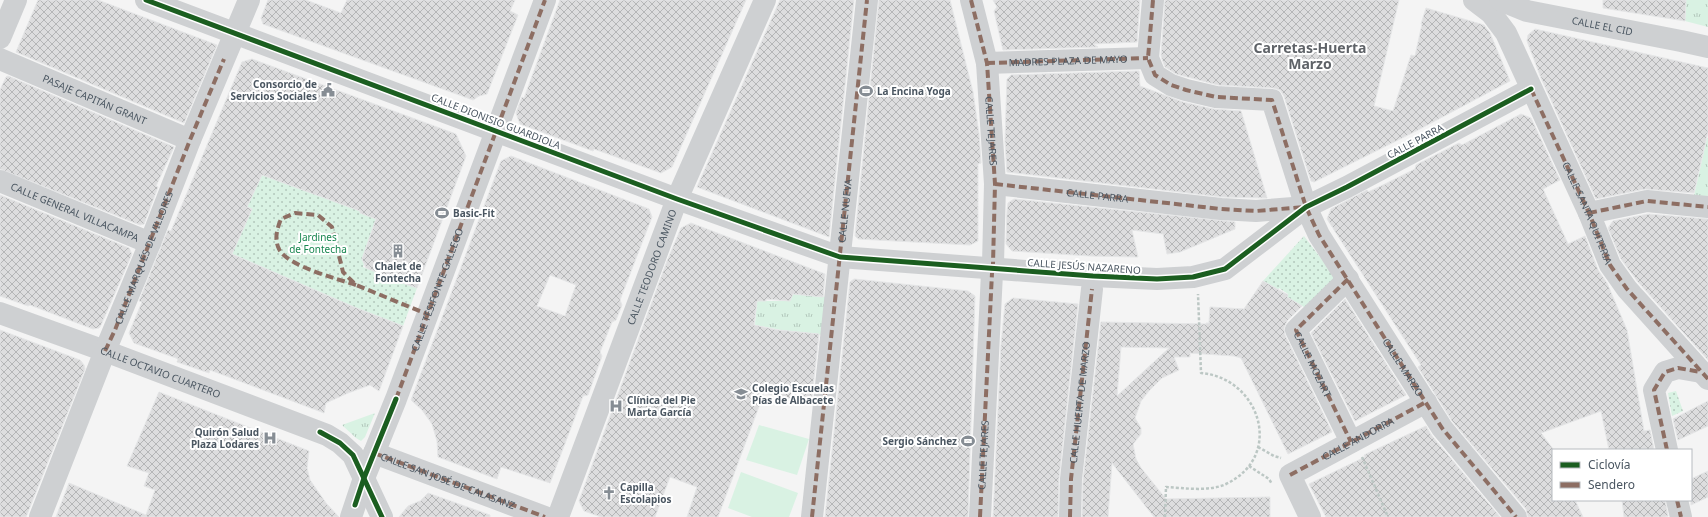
<svg xmlns="http://www.w3.org/2000/svg" width="1708" height="517" font-family="'Noto Sans',sans-serif">
<style>
.grass{fill:url(#grass-tufts)}
.park{fill:url(#park-dots)}
.pitch{fill:#d9f2e3}
.building{fill:url(#building-cross-hatch);stroke:#e5e6e7;fill-rule:evenodd}
.lines{fill:none;stroke-linecap:round;stroke-linejoin:round}
.path{stroke:#bcc7c4;stroke-width:2.5;stroke-dasharray:3 2;stroke-linecap:butt}
.minor{stroke:#ced0d2;stroke-width:22}
.quiet{stroke:#8d6e63;stroke-width:4;stroke-dasharray:8 4;stroke-linecap:butt}
.cycleway-casing{stroke:#fff;stroke-width:8}
.cycleway{stroke:#1b5e20;stroke-width:5}
.labels{text-anchor:middle;dominant-baseline:central;stroke-width:4;stroke-linejoin:round;paint-order:stroke}
.street-label{font-size:10px;fill:#4a5661;stroke:#fff}
.poi-label{font-size:10px;font-weight:bold;fill:#4a5661;stroke:#fff;text-anchor:start}
.park-label{font-size:10px;fill:#17864f;stroke:#fff}
.district-label{font-size:14px;font-weight:bold;fill:#5f6368;stroke:#fff}
</style>
<defs>
<pattern id="grass-tufts" width="24" height="20" patternUnits="userSpaceOnUse"><rect width="24" height="20" fill="#d9f2e3"/><path d="M3 7l-1-3M5 7V3M7 7l1-3M15 17l-1-3M17 17v-4M19 17l1-3" fill="none" stroke="#b2c7bb"/></pattern>
<pattern id="park-dots" width="8" height="8" patternUnits="userSpaceOnUse"><rect width="8" height="8" fill="#d9f2e3"/><path d="M2 2h.1M6 6h.1" fill="none" stroke="#b2c7bb" stroke-width="1.8" stroke-linecap="round"/></pattern>
<pattern id="building-cross-hatch" width="8" height="8" patternUnits="userSpaceOnUse"><rect width="8" height="8" fill="#ddddde"/><path d="M0 0l8 8M0 8l8-8" fill="none" stroke="#b5b6b7"/></pattern>
</defs>
<rect width="100%" height="100%" fill="#f4f4f4"/>
<!-- grass -->
<g class="grass">
<path d="M1686 0H1708V27L1685 21Z"/>
<path d="M1707 138H1708V201L1693 200Z"/>
<path d="M793 294 827 297 823 335 781 330 755 325 757 301H790Z"/>
<path d="M375 413 365 437 361 441 356 438 342 425Z"/>
</g>
<!-- park -->
<g class="park">
<path d="M262 174 360 211V213L376 219 362 259 364 264 363 267 371 270 373 265 381 276 417 288 403 326 354 307 232 254 252 209 247 207Z"/>
<path d="M1304 236 1338 281 1309 310 1287 297 1288 294 1279 288 1278 291 1263 281Z"/>
<path d="M1676 391 1683 411 1672 416 1668 393Z"/>
</g>
<!-- pitch -->
<g class="pitch">
<path d="M759 425 809 439 797 475 746 460Z"/>
<path d="M741 472 798 493 789 517H752L728 508Z"/>
</g>
<!-- building -->
<g class="building">
<path d="M38 0H98L217 45 184 123 16 52Z"/>
<path d="M268 0H306L341 13 347 0H515L510 11 518 15 487 94 479 96 473 100 263 24 261 18Z"/>
<path d="M560 0H746L672 167 661 173 594 149 593 151 520 124 516 113 522 97 524 98Z"/>
<path d="M780 0H854L829 237 697 187Z"/>
<path d="M879 0H950L973 92 979 134 981 163 978 164V241L970 245 858 239 855 236Z"/>
<path d="M993 0H1140L1137 42 1093 44 1098 47 1003 50 994 11 997 7Z"/>
<path d="M1165 0H1399L1374 106 1393 111 1411 55 1415 56 1422 24H1421L1426 8 1484 25 1490 33 1510 81 1418 130 1314 182 1311 181 1284 96 1280 90 1273 88 1218 85 1176 74 1165 67 1161 56Z"/>
<path d="M1603 0H1686L1685 21 1603 8Z"/>
<path d="M1535 29 1708 68V132L1694 193 1645 189 1596 199 1541 78 1527 41 1528 35Z"/>
<path d="M252 59 456 134 466 156 417 288 382 276 378 273 366 268 362 259 376 219 360 213V211L262 175 247 207 252 209 232 254 354 307 403 326 379 391 370 385 348 393 326 403 324 413 210 370 209 373 177 362 178 359 176 358 134 343 129 333 142 302 139 301 168 230 171 231 242 62Z"/>
<path d="M1139 71 1140 86 1183 102 1213 109 1241 111 1267 198 1222 197 1007 172 1005 141 1007 79 1011 75Z"/>
<path d="M8 76 174 147 156 186 158 187 144 224 140 225 0 169V90L6 77Z"/>
<path d="M1521 114 1531 118 1560 180 1543 189 1568 244 1585 236 1598 270 1607 283 1627 330 1644 431 1650 430 1654 450H1609L1601 411 1541 433 1553 449V500H1575L1583 517H1528L1526 509 1452 421 1418 367 1421 365 1327 219 1331 209 1367 190 1368 192 1381 186 1415 169 1416 165 1459 143 1462 145Z"/>
<path d="M511 156 649 209 652 217 620 300 622 305 616 320 612 322 600 352 602 356 588 395 583 396 550 483 501 467 497 479 438 457 437 441 432 424 422 410 411 400 501 161ZM550 275 576 285 565 316 537 306Z"/>
<path d="M0 195 129 248 132 254 101 325 99 328 93 329 30 305 28 306 0 296Z"/>
<path d="M1014 199 1235 222V229L1180 252 1167 254 1163 234 1132 230 1138 257 1090 256 1012 251 1006 244 1007 211 1008 203Z"/>
<path d="M1648 214 1708 219V360L1638 282 1621 259 1608 228 1613 221Z"/>
<path d="M691 223 825 274 823 297 793 294 790 301 766 299V301H757L754 325 778 330 819 334 811 404 764 393 718 517H687L697 487 670 477 655 517H601L584 511 579 501 667 261 681 228Z"/>
<path d="M854 279 968 291 975 296 968 517H825L850 282Z"/>
<path d="M1263 281 1288 295 1287 297 1302 306 1287 321 1284 328 1285 335 1332 432 1288 454 1241 358 1234 356 1190 353V357H1174L1179 370 1162 378 1149 391 1141 401 1135 418 1141 428V434L1133 444 1136 459 1141 468 1166 499 1270 497V517H1154L1112 463 1108 517H1082L1083 480 1101 322 1206 324V323H1209L1210 307 1244 309ZM1121 347 1169 348 1117 396Z"/>
<path d="M1013 298 1078 304 1059 478 1058 517H993L1001 345 1005 304Z"/>
<path d="M1345 299 1406 395 1355 421 1311 333Z"/>
<path d="M0 330 80 360 84 365 85 369 26 517H0Z"/>
<path d="M159 392 309 451 307 468 310 480 326 503 339 517H56L69 483 146 515 155 490 144 486 149 473 127 466Z"/>
<path d="M1708 401V426L1678 440 1673 419Z"/>
<path d="M1426 426 1432 436 1500 517H1326L1309 484 1365 457 1364 455Z"/>
<path d="M1708 471V497L1691 505V479Z"/>
<path d="M428 493 490 515V517H399L408 506 420 501Z"/>
<path d="M1622 500H1665L1668 516 1665 517H1624Z"/>
</g>
<g class="lines">
<!-- path -->
<g class="path">
<path d="M1258 447 1274 456 1281 458"/>
<path d="M1362 457 1388 517"/>
<path d="M1249 466 1269 479 1272 484"/>
<path d="M1165 517 1166 487C1184 488 1209 492 1226 484 1285 456 1260 378 1201 373L1198 294"/>
</g>
<!-- minor -->
<g class="minor">
<path d="M146 0 677 199 840 257 1093 276 1157 279 1193 277 1225 269 1306 207"/>
<path id="s1" d="M971 0 987 63 995 184 993 264"/>
<path d="M1153 0 1148 58 1155 75 1171 85 1186 90 1216 97 1272 100 1306 207 1319 235 1442 428 1516 517"/>
<path id="s2" d="M1474 0 1491 13 1506 33 1589 213 1610 265 1627 289 1708 379"/>
<path id="s3" d="M1500 0 1527 11 1681 41 1708 47"/>
<path d="M0 38 16 0"/>
<path id="s4" d="M0 59 190 140"/>
<path id="s5" d="M987 63 1148 58"/>
<path id="s6" d="M0 181 150 243"/>
<path id="s7" d="M995 184 1221 209 1256 211 1306 207 1347 187 1531 89"/>
<path d="M1589 213 1647 201 1708 207"/>
<path d="M1348 279 1296 330 1351 442"/>
<path id="s8" d="M0 313 105 351 327 435 340 443 353 455 382 517"/>
<path d="M1667 450 1654 390 1665 372 1678 368 1701 372"/>
<path d="M374 453 545 517"/>
<path d="M1677 500 1681 517"/>
<path d="M40 517 105 351 150 243 190 140 249 0"/>
<path d="M351 517 364 478 396 399 545 0"/>
<path id="s9" d="M558 517 677 199 765 0"/>
<path d="M812 517 867 0"/>
<path d="M980 517 992 273"/>
<path d="M1070 517 1071 479 1092 289"/>
<path d="M1310 517 1290 475 1426 402"/>
</g>
<!-- quiet -->
<g class="quiet">
<path d="M971 0 987 63 995 184 993 264"/>
<path id="s10" d="M1153 0 1148 58 1155 75 1171 85 1186 90 1216 97 1272 100 1306 207 1319 235 1442 428 1516 517"/>
<path d="M987 63 1148 58"/>
<path d="M1531 89 1589 213 1610 265 1627 289 1708 379"/>
<path d="M995 184 1221 209 1256 211 1304 207"/>
<path d="M1589 213 1647 201 1708 207"/>
<path id="s11" d="M1348 279 1296 330 1351 442"/>
<path d="M356 285C338 279 287 266 279 249 274 239 277 229 281 219L295 213 318 215 332 227 343 272 356 285 427 314"/>
<path id="s12" d="M105 351 115 330 190 140 224 59"/>
<path id="s13" d="M396 399 545 0"/>
<path d="M1667 450 1654 390 1665 372 1678 368 1701 372"/>
<path id="s14" d="M374 453 545 517"/>
<path id="s15" d="M1290 475 1426 402"/>
<path d="M1677 500 1681 517"/>
<path id="s16" d="M812 517 867 0"/>
<path id="s17" d="M980 517 992 273"/>
<path id="s18" d="M1070 517 1071 479 1092 289"/>
</g>
<!-- cycleway casing -->
<g class="cycleway-casing">
<g id="cycleway">
<path d="M146 0 677 199 840 257 1093 276 1157 279 1193 277 1225 269 1306 207 1347 187 1531 89"/>
<path d="M320 432 340 443 353 455 382 517"/>
<path d="M355 505 364 478 396 399"/>
</g>
</g>
<!-- cycleway -->
<use href="#cycleway" class="cycleway"/>
</g>
<!-- icons -->
<defs>
<g id="civic-bare" transform="scale(1.08)"><path d="M-.6-6.5H3V-4.5H.6V-3L4-1V1h2V6H-6V1h2V-1L-.6-3ZM-1.2 2.5V6h2.4V2.5Z" fill="#868d94" stroke="#fff" stroke-width="2.5" paint-order="stroke"/></g>
<g id="stadium-bare" transform="scale(1.08)"><path d="M0-5a6.5 5 0 1 0 0 10a6.5 5 0 1 0 0-10ZM-3.5-1.8h7v3.6h-7Z" fill="#868d94" stroke="#fff" stroke-width="2.5" paint-order="stroke"/></g>
<g id="building-bare" transform="scale(1.08)"><path d="M-4-6H4V6H1V3H-1V6H-4ZM-2.5-4.3h1.7v1.8h-1.7ZM.8-4.3h1.7v1.8H.8ZM-2.5-1h1.7V.8h-1.7ZM.8-1h1.7V.8H.8Z" fill="#868d94" stroke="#fff" stroke-width="2.5" paint-order="stroke"/></g>
<g id="school-bare" transform="scale(1.08)"><path d="M0-5L7-2L0 1L-7-2ZM-4 1L0 2.5L4 1V4Q0 6-4 4Z" fill="#868d94" stroke="#fff" stroke-width="2.5" paint-order="stroke"/></g>
<g id="hospital-bare" transform="scale(1.08)"><path d="M-5-5h3v3.5h4V-5h3V5h-3V1.5h-4V5h-3Z" fill="#868d94" stroke="#fff" stroke-width="2.5" paint-order="stroke"/></g>
<g id="church-bare" transform="scale(1.08)"><path d="M-1.2-6h2.4v3.5h3.3v2.4h-3.3V6h-2.4V-.1h-3.3v-2.4h3.3Z" fill="#868d94" stroke="#fff" stroke-width="2.5" paint-order="stroke"/></g>
</defs>
<g fill-rule="evenodd">
<use href="#civic-bare" x="328" y="90"/>
<use href="#stadium-bare" x="866" y="91"/>
<use href="#stadium-bare" x="442" y="213"/>
<use href="#building-bare" x="398" y="251"/>
<use href="#school-bare" x="741" y="394"/>
<use href="#hospital-bare" x="616" y="406"/>
<use href="#hospital-bare" x="270" y="438"/>
<use href="#stadium-bare" x="968" y="441"/>
<use href="#church-bare" x="609" y="493"/>
</g>
<g class="labels">
<!-- street labels -->
<g class="street-label">
<text stroke="none"><textPath href="#s3" startOffset="106">CALLE EL CID</textPath></text>
<text stroke="none"><textPath href="#s5" startOffset="81">MADRES PLAZA DE MAYO</textPath></text>
<text stroke="none"><textPath href="#s4" startOffset="103">PASAJE CAPITÁN GRANT</textPath></text>
<text transform="translate(496 121) rotate(21)">CALLE DIONISIO GUARDIOLA</text>
<text stroke="none"><textPath href="#s1" startOffset="133">CALLE TEJARES</textPath></text>
<text transform="translate(1415 141) rotate(-28)">CALLE PARRA</text>
<text stroke="none"><textPath href="#s7" startOffset="103">CALLE PARRA</textPath></text>
<text stroke="none"><textPath href="#s16" startOffset="308">CALLE NUEVA</textPath></text>
<text stroke="none"><textPath href="#s6" startOffset="81">CALLE GENERAL VILLACAMPA</textPath></text>
<text stroke="none"><textPath href="#s2" startOffset="244">CALLE SANTA QUITERIA</textPath></text>
<text stroke="none"><textPath href="#s12" startOffset="101">CALLE MARQUÉS DE VILLORES</textPath></text>
<text transform="translate(1084 266) rotate(4)">CALLE JESÚS NAZARENO</text>
<text stroke="none"><textPath href="#s9" startOffset="267">CALLE TEODORO CAMINO</textPath></text>
<text stroke="none"><textPath href="#s13" startOffset="117">CALLE TESIFONTE GALLEGO</textPath></text>
<text stroke="none"><textPath href="#s11" startOffset="111">CALLE MOZART</textPath></text>
<text stroke="none"><textPath href="#s10" startOffset="498">CALLE MARZO</textPath></text>
<text stroke="none"><textPath href="#s8" startOffset="171">CALLE OCTAVIO CUARTERO</textPath></text>
<text stroke="none"><textPath href="#s18" startOffset="115">CALLE HUERTA DE MARZO</textPath></text>
<text stroke="none"><textPath href="#s15" startOffset="77">CALLE ANDORRA</textPath></text>
<text stroke="none"><textPath href="#s17" startOffset="62">CALLE TEJARES</textPath></text>
<text stroke="none"><textPath href="#s14" startOffset="79">CALLE SAN JOSÉ DE CALASANZ</textPath></text>
</g>
<!-- poi labels -->
<g class="poi-label">
<text x="317" y="84" text-anchor="end">Consorcio de<tspan x="317" dy="12">Servicios Sociales</tspan></text>
<text x="877" y="91">La Encina Yoga</text>
<text x="453" y="213">Basic-Fit</text>
<text x="398" y="266" text-anchor="middle">Chalet de<tspan x="398" dy="12">Fontecha</tspan></text>
<text x="752" y="388">Colegio Escuelas<tspan x="752" dy="12">Pías de Albacete</tspan></text>
<text x="627" y="400">Clínica del Pie<tspan x="627" dy="12">Marta García</tspan></text>
<text x="259" y="432" text-anchor="end">Quirón Salud<tspan x="259" dy="12">Plaza Lodares</tspan></text>
<text x="957" y="441" text-anchor="end">Sergio Sánchez</text>
<text x="620" y="487">Capilla<tspan x="620" dy="12">Escolapios</tspan></text>
</g>
<!-- park labels -->
<g class="park-label">
<text x="318" y="237">Jardines<tspan x="318" dy="12">de Fontecha</tspan></text>
</g>
<!-- district labels -->
<g class="district-label">
<text x="1310" y="47">Carretas-Huerta<tspan x="1310" dy="16">Marzo</tspan></text>
</g>
</g>
<!-- legend -->
<rect x="1552" y="449" width="140" height="52" fill="#ffffff" stroke="#b7bbc0"/>
<rect x="1560" y="462" width="20" height="6" fill="#1b5e20" stroke="#b7bbc0"/>
<text x="1588" y="469" font-size="12" fill="#4a5661">Ciclovía</text>
<rect x="1560" y="482" width="20" height="6" fill="#8d6e63" stroke="#b7bbc0"/>
<text x="1588" y="489" font-size="12" fill="#4a5661">Sendero</text>
</svg>
